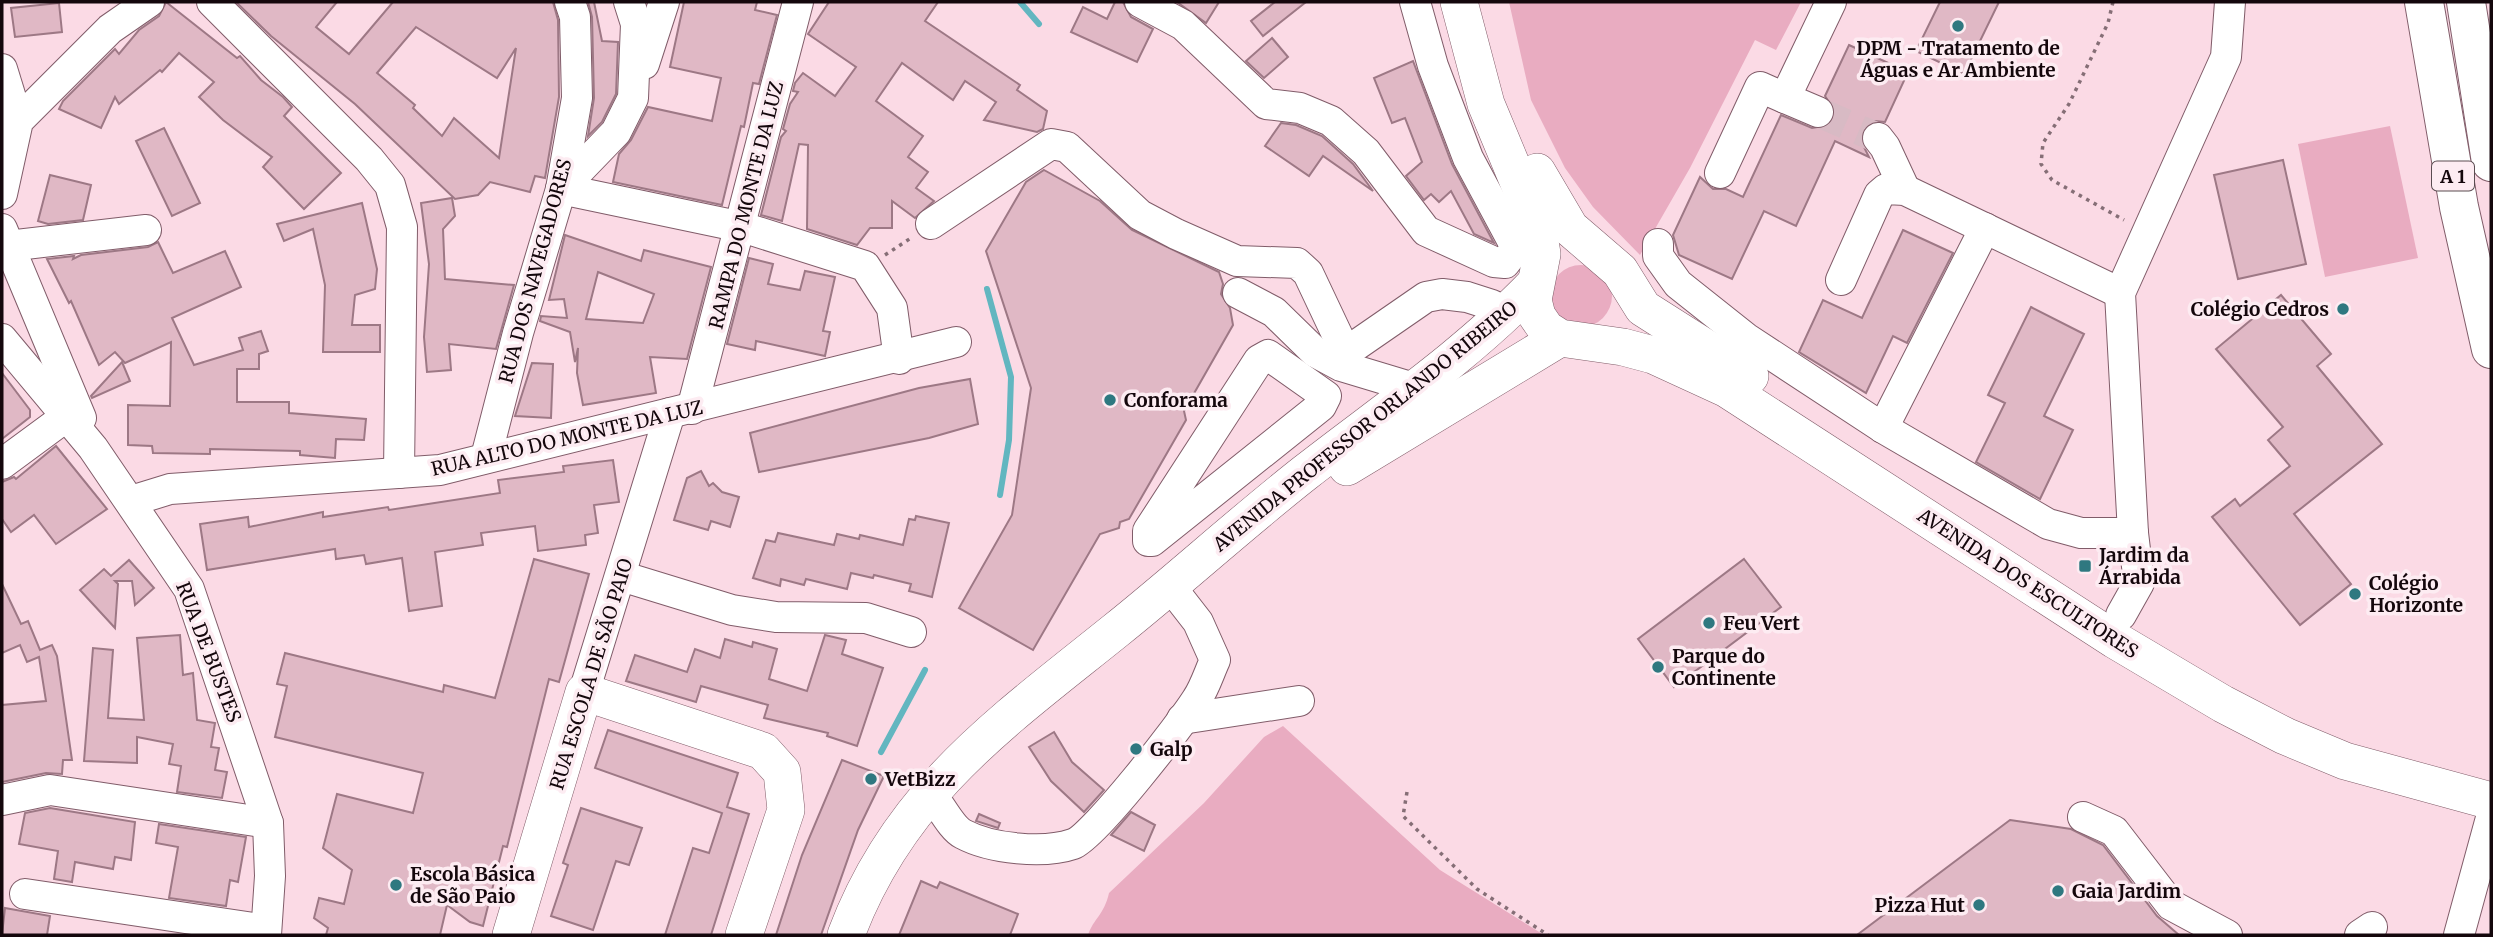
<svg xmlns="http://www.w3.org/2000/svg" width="2493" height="937" font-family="Merriweather,serif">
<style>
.green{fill:#e9acc1}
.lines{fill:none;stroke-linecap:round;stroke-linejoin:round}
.stream{stroke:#62b6c0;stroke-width:6}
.building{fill:#e0b8c5;stroke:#9d7885;stroke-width:2;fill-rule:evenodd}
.minor-tunnel{stroke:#d8bac4;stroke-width:30;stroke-dasharray:30 15;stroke-linecap:butt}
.minor-casing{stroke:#805c69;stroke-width:32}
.major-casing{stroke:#805c69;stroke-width:38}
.highway-casing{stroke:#805c69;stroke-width:40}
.path{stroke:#856e76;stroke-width:3.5;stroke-dasharray:3.5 5;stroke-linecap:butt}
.minor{stroke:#fff;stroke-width:30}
.major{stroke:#fff;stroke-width:37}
.highway{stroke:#fff;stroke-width:38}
.poi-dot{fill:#2f7880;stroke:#fdecf2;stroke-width:2.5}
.labels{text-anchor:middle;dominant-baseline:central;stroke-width:7;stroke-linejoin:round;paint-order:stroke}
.shield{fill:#fdecf2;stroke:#5a4c51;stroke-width:2}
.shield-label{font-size:18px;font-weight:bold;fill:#14070c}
.poi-label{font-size:19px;font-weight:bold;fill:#14070c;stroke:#fdecf2;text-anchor:start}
.street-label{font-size:19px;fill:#14070c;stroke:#fdecf2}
</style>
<rect width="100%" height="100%" fill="#fbdae5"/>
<!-- green -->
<g class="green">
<path d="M1509 2H1801L1776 50 1755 40 1690 168 1640 255 1593 207 1565 168 1531 100Z"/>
<path d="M2390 126 2418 258 2325 277 2298 144Z"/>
<circle cx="1581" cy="296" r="31"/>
<path d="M1283 726 1440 870 1544 935H1088C1094 918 1104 915 1109 893L1204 803 1264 737Z"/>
</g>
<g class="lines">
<!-- stream -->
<g class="stream">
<path d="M1020 2 1039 24"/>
<path d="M987 289 1011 377 1009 440 1000 495"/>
<path d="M881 752 925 670"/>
</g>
</g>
<!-- building -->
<g class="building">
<path d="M166 2 237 58 240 56 261 80 283 97 292 107 284 116 341 173 304 209 263 167 272 157 223 120 199 97 214 82 179 53 162 72 160 70 119 104 115 97 101 128 59 109 63 101 115 49 119 54 139 30 159 16Z"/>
<path d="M236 2H337L316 27 349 54 393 2H553L558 20 559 97 545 178 535 176 530 192 490 182 478 195 455 199 355 104 271 36ZM416 27 497 78 516 48 499 158 454 118 442 136 413 108 415 105 377 73Z"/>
<path d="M588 2H594L602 41 618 42 616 94 602 122 588 136 594 98 592 17Z"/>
<path d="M684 2H757L755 10 777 15 759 84 753 83 744 127 741 126 722 205 613 182 619 154 631 140 648 107 712 121 721 78 670 67Z"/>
<path d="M829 2H938L925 21 1020 85 1017 90 1047 111 1043 129 1037 132 984 120 996 102 965 81 953 100 902 63 876 101 923 136 908 157 928 172 916 188 934 201 915 218 892 201V228H870L857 245 807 229 808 145 799 144 782 221 761 215 781 137 786 131 783 129 790 104 798 92 793 91 795 83 803 73 835 96 856 67 808 34Z"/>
<path d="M1115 2H1123L1131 17 1153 29 1137 62 1071 32 1083 7 1107 19Z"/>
<path d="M1177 2H1219L1206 23Z"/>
<path d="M1275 2H1306L1263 36 1251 21Z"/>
<path d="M1940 2H1999L1964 74 1916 51Z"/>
<path d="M59 3 62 32 15 37 11 8Z"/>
<path d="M1272 38 1288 57 1264 78 1246 61Z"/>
<path d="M1849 45 1908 72 1885 122 1875 121 1862 131 1861 141 1869 157 1835 141 1796 226 1764 211 1732 279 1679 255 1673 235 1700 177 1713 189H1726L1743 197 1781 115 1812 128 1829 125 1835 111 1825 96Z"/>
<path d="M1413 61 1452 164 1494 243 1474 234 1451 191 1439 202 1431 194 1424 200 1406 176 1422 162 1405 118 1392 123 1374 78Z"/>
<path d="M1281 123 1296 125 1322 136 1353 164 1373 191 1323 156 1309 176 1265 146Z"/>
<path d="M164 128 200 203 172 216 136 141Z"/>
<path d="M2283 160 2306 264 2238 279 2214 175Z"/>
<path d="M1044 170 1100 201 1132 230 1219 272 1223 284 1221 294 1230 308 1233 325 1184 411 1186 420 1129 519 1120 522 1119 528 1100 534 1033 650 959 608 1012 515 1031 388 986 251 1026 182Z"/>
<path d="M50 175 91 185 83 220 48 224 38 221Z"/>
<path d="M452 198 455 216 443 229 445 279 514 285 496 349 449 344 451 370 427 372 424 337 429 264 421 203Z"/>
<path d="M362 203 377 269 375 289 355 295 352 325H380V352H323L325 285 313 229 284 241 277 224Z"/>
<path d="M1903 230 1953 253 1907 343 1893 336 1866 393 1799 352 1823 300 1862 318Z"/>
<path d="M565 235 641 261 644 250 711 267 687 359 650 357 656 393 583 405 577 373 578 348 575 362 570 332 540 321 541 316 567 318 564 299 549 300ZM598 272 654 294 643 323 586 319Z"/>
<path d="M158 242 173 273 225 251 241 287 172 318 194 365 243 350 239 338 261 331 268 351 259 354V369H237V402H289V413L366 419 364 440 336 439 335 458 300 455V451L210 449V454L153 453 152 446 128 445V405L170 406 171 342 125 363 115 352 99 365 71 301 69 303 47 259 74 256 73 259 81 255 148 247Z"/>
<path d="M749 258 773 264 768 284 800 290 805 271 835 277 823 331 830 332 825 356 756 341 755 350 727 344Z"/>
<path d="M2281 295 2331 354 2317 366 2382 444 2294 514 2351 584 2300 625 2212 517 2235 499 2240 506 2290 466 2268 440 2283 427 2216 349Z"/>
<path d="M2031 307 2084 334 2044 416 2073 430 2040 499 1976 462 2005 403 1988 395Z"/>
<path d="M122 362 130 381 92 398 91 396Z"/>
<path d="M532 363 553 364 551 418 515 416Z"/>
<path d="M2 373 30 410V417L2 439Z"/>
<path d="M970 379 978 424 929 438 759 472 750 433 919 388Z"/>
<path d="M56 446 107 509 56 544 34 515 11 532 2 519V482L14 477 16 479Z"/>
<path d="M613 460 619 502 594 505 598 533 585 535 586 545 538 551 535 526 481 533 483 545 435 552 442 606 409 611 402 558 366 564 364 555 336 559 335 549 207 570 200 524 248 517 249 527 323 512V517L388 507 389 510 500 493 498 480 564 472 563 466Z"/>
<path d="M701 471 709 486 713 483 722 492 739 497 730 527 711 521 708 530 674 520 687 478Z"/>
<path d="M916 516 949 523 932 597 909 591 911 584 874 575 873 578 851 573 847 589 806 579 804 585 781 579 780 586 753 578 766 540 775 542 778 533 834 545 837 534 859 539 860 535 903 545 909 519 915 520Z"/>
<path d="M534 559 589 574 559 682 549 679 507 847 503 846 483 926 470 922 447 905 440 935H326L328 928 314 918 319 898 344 904 352 870 323 848 337 794 413 813 423 773 275 737 287 686 277 684 285 653 443 692 444 685 495 698Z"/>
<path d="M1744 559 1781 607 1674 687 1638 639Z"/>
<path d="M129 560 154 588 135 605 132 581H115L118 584 115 628 80 590 104 569 111 576Z"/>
<path d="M2 584 21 624 28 621 40 650 52 645 57 656 72 760H63L62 774 46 773 2 782V705L46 701 39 657 27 662 20 645 2 653Z"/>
<path d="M180 635 183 675 193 673 197 720 215 723 211 747 219 748 215 770 227 772 222 798 177 792 181 766 169 764 173 744 137 737V763L84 761 93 648 113 650 108 718 144 720 137 638Z"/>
<path d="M825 635 846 640 842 654 883 668 857 746 827 736 828 733 764 718 768 705 701 686 696 702 626 681 635 655 687 672 695 649 720 658 725 639 752 647 753 642 777 649 769 679 807 691Z"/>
<path d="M608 730 738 773 727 807 749 814 711 935H665L693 848 709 853 722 813 595 768Z"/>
<path d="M1054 732 1072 762 1104 790 1084 812 1051 781 1029 747Z"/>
<path d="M842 760 884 776 858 830 821 935H776L802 855Z"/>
<path d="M50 808 135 822 131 860 115 857 113 869 75 862 72 882 54 879 58 851 19 844 25 813Z"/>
<path d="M581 808 642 828 629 865 616 861 593 930 551 916 568 865 563 863Z"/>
<path d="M1131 812 1155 825 1144 851 1111 835Z"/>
<path d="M979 814 1000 823 998 828 976 821Z"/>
<path d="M2010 820 2071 829 2103 845 2157 916 2179 935H1857Z"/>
<path d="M159 824 246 837 238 882 230 880 226 906 169 898 178 847 156 843Z"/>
<path d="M921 881 937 888 940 882 1018 914 1010 935H899Z"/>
<path d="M5 908 50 916 47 935H2Z"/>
</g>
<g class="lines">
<!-- minor-tunnel -->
<path class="minor-tunnel" d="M1818 112 1878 138"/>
<!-- minor casing -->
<g class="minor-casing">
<g id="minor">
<path d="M212 2 369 159 390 185 402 227 399 473"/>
<path d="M1140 2 1183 25 1266 104 1300 108 1331 121 1366 152 1426 231 1494 262 1505 263 1515 250 1512 240 1468 158 1433 66 1415 2"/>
<path d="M644 64 664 2"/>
<path d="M2 69 18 121"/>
<path d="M1785 98 1818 112"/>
<path d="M1878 138 1885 147 1905 190"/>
<path d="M1720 173 1760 87 1785 98 1831 2"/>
<path d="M561 189 742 227 865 266 892 308 899 359"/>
<path d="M561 189 616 132 633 98 636 24 629 2"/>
<path d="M2 194 18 121 110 29 149 2"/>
<path d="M931 224 1051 144 1067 147 1140 215 1176 234 1237 261 1297 263 1308 273 1342 345 1355 346 1426 297 1442 294 1467 297 1492 305 1503 316"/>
<path d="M2 229 81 418"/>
<path d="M1658 244V256L1678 284 1746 338 1883 428 2048 524 2081 533H2133"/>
<path d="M8 246 146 230"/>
<path d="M1841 280 1879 195 1886 189 1905 190 2120 293"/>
<path d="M1238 293 1274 312 1315 352 1341 366 1414 388"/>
<path d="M2 339 93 448 189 589 268 823 270 876 266 935"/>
<path d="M1268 355 1326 396 1321 406 1152 541H1148V531L1259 360Z"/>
<path d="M692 409 798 2"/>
<path d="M1883 428 1985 228"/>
<path d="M486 457 518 333 561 189 577 98 575 17 570 2"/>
<path d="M2 464 67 416"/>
<path d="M131 501 170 489 440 470 956 342"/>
<path d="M621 576 732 610 776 617 866 618 911 632"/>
<path d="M2121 615 2139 583 2133 533 2120 293 2226 57 2230 2"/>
<path d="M584 692 670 413"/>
<path d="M1182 719 1299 701"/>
<path d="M930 793C940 804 951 828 963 834 991 849 1044 854 1073 844 1094 837 1182 723 1197 699 1205 687 1209 673 1215 660L1198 622 1170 586"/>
<path d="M2 800 50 790 268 823"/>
<path d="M2083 817 2114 831 2171 905 2227 935"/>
<path d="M25 894 266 930"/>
<path d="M2360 935 2372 927"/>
<path d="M2459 935 2491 818"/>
</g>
</g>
<!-- major casing -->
<g class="major-casing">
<g id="major">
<path d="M1459 2 1486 104 1538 229 1542 254 1533 300 1537 316 1546 329 1560 338 1623 347 1653 355 1727 389 2115 640 2223 704 2285 736 2345 761 2491 801"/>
<path d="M1537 172 1570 228 1620 271 1643 308 1750 376"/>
<path d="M1347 467 1560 338"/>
<path d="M511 935 584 692 763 751 782 772 786 810 744 935"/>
<path d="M846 935C899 793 1002 722 1115 631 1180 579 1241 523 1306 472 1383 412 1467 355 1535 284"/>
</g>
</g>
<!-- highway casing -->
<g class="highway-casing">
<g id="highway">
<path d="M2424 2 2459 207 2491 349"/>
<path d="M2466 2 2491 162"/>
</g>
</g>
<!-- path -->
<g class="path">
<path d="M2113 2 2108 23 2069 104 2043 143 2041 164 2052 180 2124 220"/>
<path d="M885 255 911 238"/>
<path d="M1407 792 1403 816 1477 889 1548 935"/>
</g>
<!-- minor -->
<use href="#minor" class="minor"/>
<!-- major -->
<use href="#major" class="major"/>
<!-- highway -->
<use href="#highway" class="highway"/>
</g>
<!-- markers -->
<g class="poi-dot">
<circle cx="1958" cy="26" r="7"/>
<circle cx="2343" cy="309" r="7"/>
<circle cx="1110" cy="400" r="7"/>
<rect x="2078" y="559" width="14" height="14" rx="3.5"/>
<circle cx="2355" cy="594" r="7"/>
<circle cx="1709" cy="623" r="7"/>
<circle cx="1658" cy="667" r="7"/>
<circle cx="1136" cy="749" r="7"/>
<circle cx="871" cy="779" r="7"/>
<circle cx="396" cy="885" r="7"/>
<circle cx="2058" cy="891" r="7"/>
<circle cx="1979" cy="905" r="7"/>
</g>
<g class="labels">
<!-- shield labels -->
<rect class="shield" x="2432" y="161.5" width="42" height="29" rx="5"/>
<g class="shield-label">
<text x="2453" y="176">A 1</text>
</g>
<!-- poi labels -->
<g class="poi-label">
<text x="1958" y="48" text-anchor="middle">DPM - Tratamento de<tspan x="1958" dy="22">Águas e Ar Ambiente</tspan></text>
<text x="2329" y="309" text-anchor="end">Colégio Cedros</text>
<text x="1124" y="400">Conforama</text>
<text x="2099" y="555">Jardim da<tspan x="2099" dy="22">Árrabida</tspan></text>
<text x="2369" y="583">Colégio<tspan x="2369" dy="22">Horizonte</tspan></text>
<text x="1723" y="623">Feu Vert</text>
<text x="1672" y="656">Parque do<tspan x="1672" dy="22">Continente</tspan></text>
<text x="1150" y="749">Galp</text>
<text x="885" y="779">VetBizz</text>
<text x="410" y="874">Escola Básica<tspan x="410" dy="22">de São Paio</tspan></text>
<text x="2072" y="891">Gaia Jardim</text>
<text x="1965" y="905" text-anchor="end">Pizza Hut</text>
</g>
<!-- street labels -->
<g class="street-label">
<text transform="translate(746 205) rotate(-76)">RAMPA DO MONTE DA LUZ</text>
<text transform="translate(535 271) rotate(-75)">RUA DOS NAVEGADORES</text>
<text transform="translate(1365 426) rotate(-39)">AVENIDA PROFESSOR ORLANDO RIBEIRO</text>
<text transform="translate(567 438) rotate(-13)">RUA ALTO DO MONTE DA LUZ</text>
<text transform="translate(2028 583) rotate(33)">AVENIDA DOS ESCULTORES</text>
<text transform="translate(209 652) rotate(69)">RUA DE BUSTES</text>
<text transform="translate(591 674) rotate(-73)">RUA ESCOLA DE SÃO PAIO</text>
</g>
</g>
<!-- border -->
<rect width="2493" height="937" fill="none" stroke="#14070c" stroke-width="7"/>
</svg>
